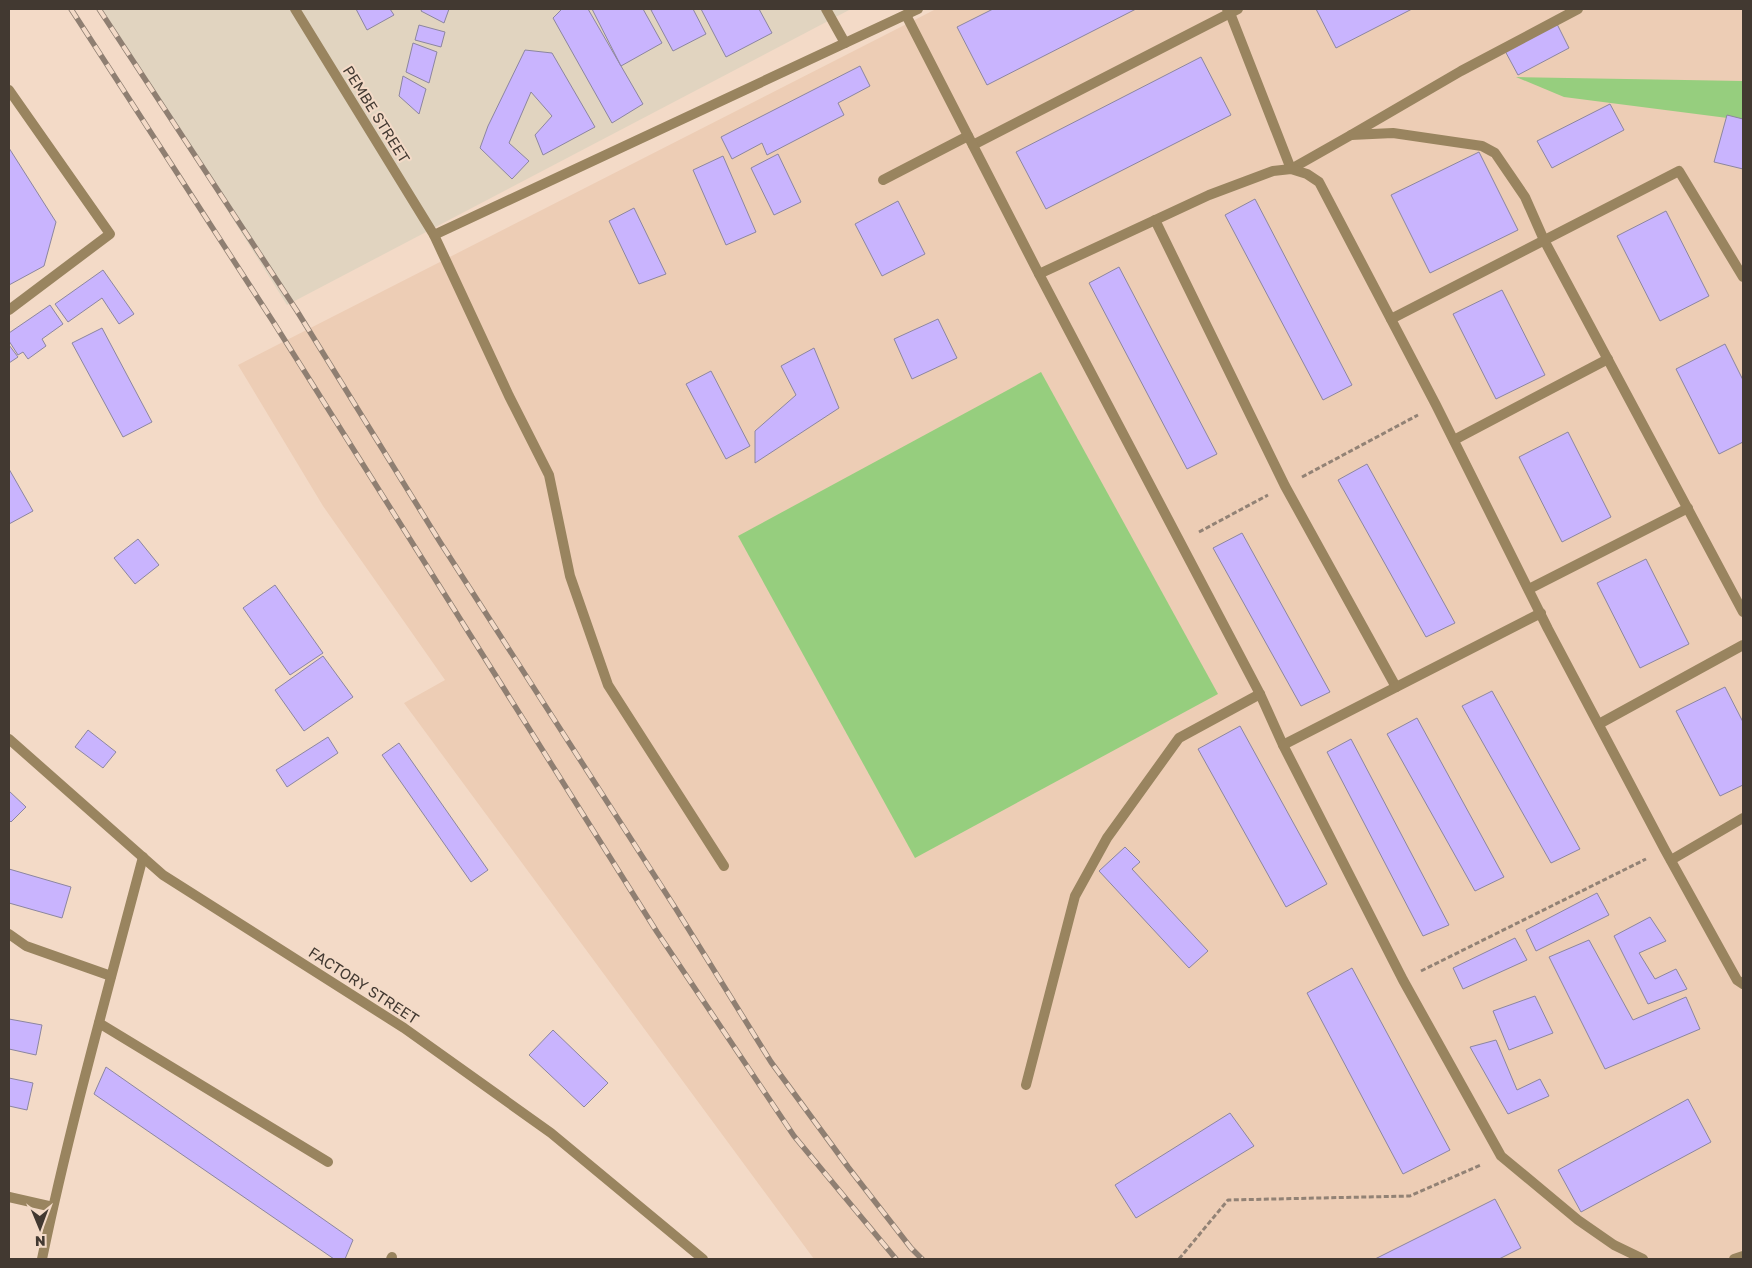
<svg xmlns="http://www.w3.org/2000/svg" width="1752" height="1268" font-family="'Golos Text',sans-serif">
<style>
.built{fill:#edcdb5}
.industrial{fill:#e1d4c0}
.green{fill:#96ce7e}
.building{fill:#c9b4fe;stroke:#8c869f}
.lines{fill:none;stroke-linecap:round;stroke-linejoin:round}
.path{stroke:#928275;stroke-width:3;stroke-dasharray:5 2.5;stroke-linecap:butt}
.service{stroke:#99845f;stroke-width:10}
.minor{stroke:#99845f;stroke-width:10}
.rail-casing{stroke:#8f7f72;stroke-width:5.5}
.rail{stroke:#f3dac7;stroke-width:4;stroke-dasharray:11;stroke-linecap:butt}
.labels{text-anchor:middle;dominant-baseline:central;stroke-width:4;stroke-linejoin:round;paint-order:stroke}
.street-label{font-size:15px;fill:#423931;stroke:#f3dac7}
</style>
<rect width="100%" height="100%" fill="#f3dac7"/>
<!-- built -->
<path class="built" d="M936 9H1743V1259H814L404 703 445 680 323 506 238 365Z"/>
<!-- industrial -->
<path class="industrial" d="M101 9H851L287 305Z"/>
<!-- green -->
<g class="green">
<path d="M1516 77 1743 81V120L1564 97Z"/>
<path d="M1041 372 1218 694 915 858 738 536Z"/>
</g>
<!-- building -->
<g class="building">
<path d="M356 9H390L394 15 367 30Z"/>
<path d="M422 9H449L444 23 421 11Z"/>
<path d="M562 9H588L643 104 612 123 553 18Z"/>
<path d="M592 9H643L662 43 621 66Z"/>
<path d="M655 9H693L706 34 673 51 651 10Z"/>
<path d="M701 9H759L772 33 726 57Z"/>
<path d="M993 9H1136L987 85 957 27Z"/>
<path d="M1316 9H1412L1336 48Z"/>
<path d="M1556 22 1569 48 1518 75 1504 49Z"/>
<path d="M419 25 445 32 441 47 415 40Z"/>
<path d="M413 43 437 52 429 83 406 72Z"/>
<path d="M525 50 552 53 595 127 543 155 535 135 552 116 531 92 509 143 529 161 512 179 480 148 488 126Z"/>
<path d="M1201 57 1231 115 1046 209 1016 152Z"/>
<path d="M860 66 870 86 838 103 844 115 767 155 762 143 732 159 721 137Z"/>
<path d="M403 76 426 89 419 114 399 96Z"/>
<path d="M1610 104 1624 130 1552 168 1537 141Z"/>
<path d="M1727 115 1743 119V169L1714 162Z"/>
<path d="M9 148 56 222 44 266 9 285Z"/>
<path d="M1479 152 1518 230 1430 273 1391 195Z"/>
<path d="M778 154 801 202 774 215 751 168Z"/>
<path d="M723 156 756 232 726 245 693 170Z"/>
<path d="M1255 199 1352 385 1323 400 1225 215Z"/>
<path d="M898 201 925 254 882 276 855 224Z"/>
<path d="M634 208 666 274 639 284 609 221Z"/>
<path d="M1666 211 1709 296 1660 321 1617 236Z"/>
<path d="M1119 267 1217 454 1187 469 1089 283Z"/>
<path d="M103 270 134 314 119 324 102 298 68 322 55 304Z"/>
<path d="M1502 290 1545 375 1496 399 1453 314Z"/>
<path d="M50 305 63 324 42 339 46 346 28 359 23 352 18 355 9 341V333Z"/>
<path d="M938 319 957 358 912 379 894 339Z"/>
<path d="M102 328 152 422 123 437 72 343Z"/>
<path d="M1725 344 1743 380V442L1719 454 1676 369Z"/>
<path d="M9 345 18 357 9 363Z"/>
<path d="M814 348 839 408 755 463V431L796 395 781 366Z"/>
<path d="M711 371 750 446 726 459 686 384Z"/>
<path d="M1568 432 1611 517 1562 542 1519 457Z"/>
<path d="M1367 464 1455 623 1426 637 1338 480Z"/>
<path d="M9 469 33 511 9 524Z"/>
<path d="M1242 533 1330 692 1301 706 1213 548Z"/>
<path d="M138 539 159 565 135 584 114 558Z"/>
<path d="M1646 559 1689 644 1640 668 1597 583Z"/>
<path d="M275 585 323 653 290 675 243 608Z"/>
<path d="M323 656 353 697 304 731 275 690Z"/>
<path d="M1725 687 1743 722V785L1720 796 1676 711Z"/>
<path d="M1492 691 1580 849 1551 863 1462 706Z"/>
<path d="M1417 718 1504 877 1475 891 1387 734Z"/>
<path d="M1240 726 1327 884 1286 907 1198 749Z"/>
<path d="M88 730 116 752 103 768 75 747Z"/>
<path d="M328 737 338 753 287 787 276 770Z"/>
<path d="M1351 739 1449 925 1423 936 1327 752Z"/>
<path d="M399 743 488 870 471 882 382 755Z"/>
<path d="M9 791 26 807 11 822 9 820Z"/>
<path d="M1125 847 1140 862 1132 869 1208 951 1189 968 1099 871Z"/>
<path d="M9 869 71 887 62 918 9 903Z"/>
<path d="M1597 893 1609 915 1536 951 1526 930Z"/>
<path d="M1650 917 1666 941 1639 953 1655 979 1676 969 1687 989 1648 1004 1614 936Z"/>
<path d="M1515 938 1527 960 1463 989 1453 968Z"/>
<path d="M1589 940 1633 1020 1686 997 1700 1029 1605 1069 1549 957Z"/>
<path d="M1352 968 1450 1150 1403 1174 1307 993Z"/>
<path d="M1535 996 1553 1033 1509 1050 1493 1011Z"/>
<path d="M9 1019 42 1025 36 1055 9 1049Z"/>
<path d="M553 1030 608 1083 584 1107 529 1055Z"/>
<path d="M1496 1040 1517 1090 1540 1079 1549 1096 1508 1114 1470 1047Z"/>
<path d="M106 1067 353 1240 345 1259H334L94 1094Z"/>
<path d="M9 1078 33 1083 27 1110 9 1106Z"/>
<path d="M1688 1099 1711 1142 1581 1212 1558 1170Z"/>
<path d="M1230 1113 1254 1146 1136 1218 1115 1185Z"/>
<path d="M1495 1199 1521 1248 1499 1259H1375Z"/>
</g>
<g class="lines">
<!-- path -->
<g class="path">
<path d="M1302 477 1418 415"/>
<path d="M1199 532 1268 495"/>
<path d="M1421 971 1646 859"/>
<path d="M1179 1259 1228 1200 1410 1196 1481 1165"/>
</g>
<!-- service -->
<g class="service">
<path d="M826 9 845 43"/>
<path d="M9 90 110 234 9 310"/>
<path d="M1351 135 1461 71 1578 9"/>
<path d="M973 145 1238 9"/>
<path d="M883 180 968 136"/>
<path d="M434 235 509 396 549 475 570 576 608 685 724 866"/>
<path d="M9 934 26 946 111 976"/>
<path d="M99 1023 328 1162"/>
<path d="M1026 1085 1075 896 1107 838 1179 738 1260 694"/>
<path d="M9 1197 53 1207"/>
<path d="M42 1259C70 1124 108 990 143 857"/>
<path d="M391 1259 392 1257"/>
</g>
<!-- minor -->
<g class="minor">
<path d="M295 9 434 235 918 9"/>
<path d="M1227 9 1230 13 1291 169 1351 135 1393 133 1482 146 1495 153 1525 197 1544 240 1743 612"/>
<path d="M906 15 1039 274 1260 694 1283 745 1403 980 1501 1156 1578 1220 1614 1245 1643 1259"/>
<path d="M1155 220 1285 486 1396 687"/>
<path d="M1039 274 1209 195 1273 171 1291 169 1307 174 1319 182 1436 405 1548 629 1665 850 1737 980 1743 984"/>
<path d="M1391 319 1679 171 1743 277"/>
<path d="M1454 440 1608 359"/>
<path d="M1529 589 1688 508"/>
<path d="M1599 724 1743 645"/>
<path d="M9 739 163 875 404 1028 551 1133 703 1259"/>
<path d="M1283 745 1541 613"/>
<path d="M1671 860 1743 818"/>
<path d="M1734 1259 1743 1256"/>
</g>
<!-- rail casing -->
<g class="rail-casing">
<g id="rail">
<path d="M71 9 274 323 657 932 794 1136 896 1259"/>
<path d="M99 9 297 311 440 542 676 909 771 1062 848 1167 911 1248 922 1259"/>
</g>
</g>
<!-- rail -->
<use href="#rail" class="rail"/>
</g>
<g class="labels">
<!-- street labels -->
<g class="street-label">
<text transform="translate(377 114) rotate(58)">PEMBE STREET</text>
<text transform="translate(364 985) rotate(33)">FACTORY STREET</text>
</g>
</g>
<!-- border -->
<rect width="1752" height="1268" fill="none" stroke="#423931" stroke-width="20"/>
<!-- north arrow -->
<g transform="translate(40 1228) rotate(179)" stroke="#f3dac7" stroke-width="4" paint-order="stroke">
<path d="M0-4L9 19L0 12L-9 19Z" fill="#423931"/>
<text y="-8" font-size="14" font-weight="bold" text-anchor="middle" fill="#423931">N</text>
</g>
</svg>
